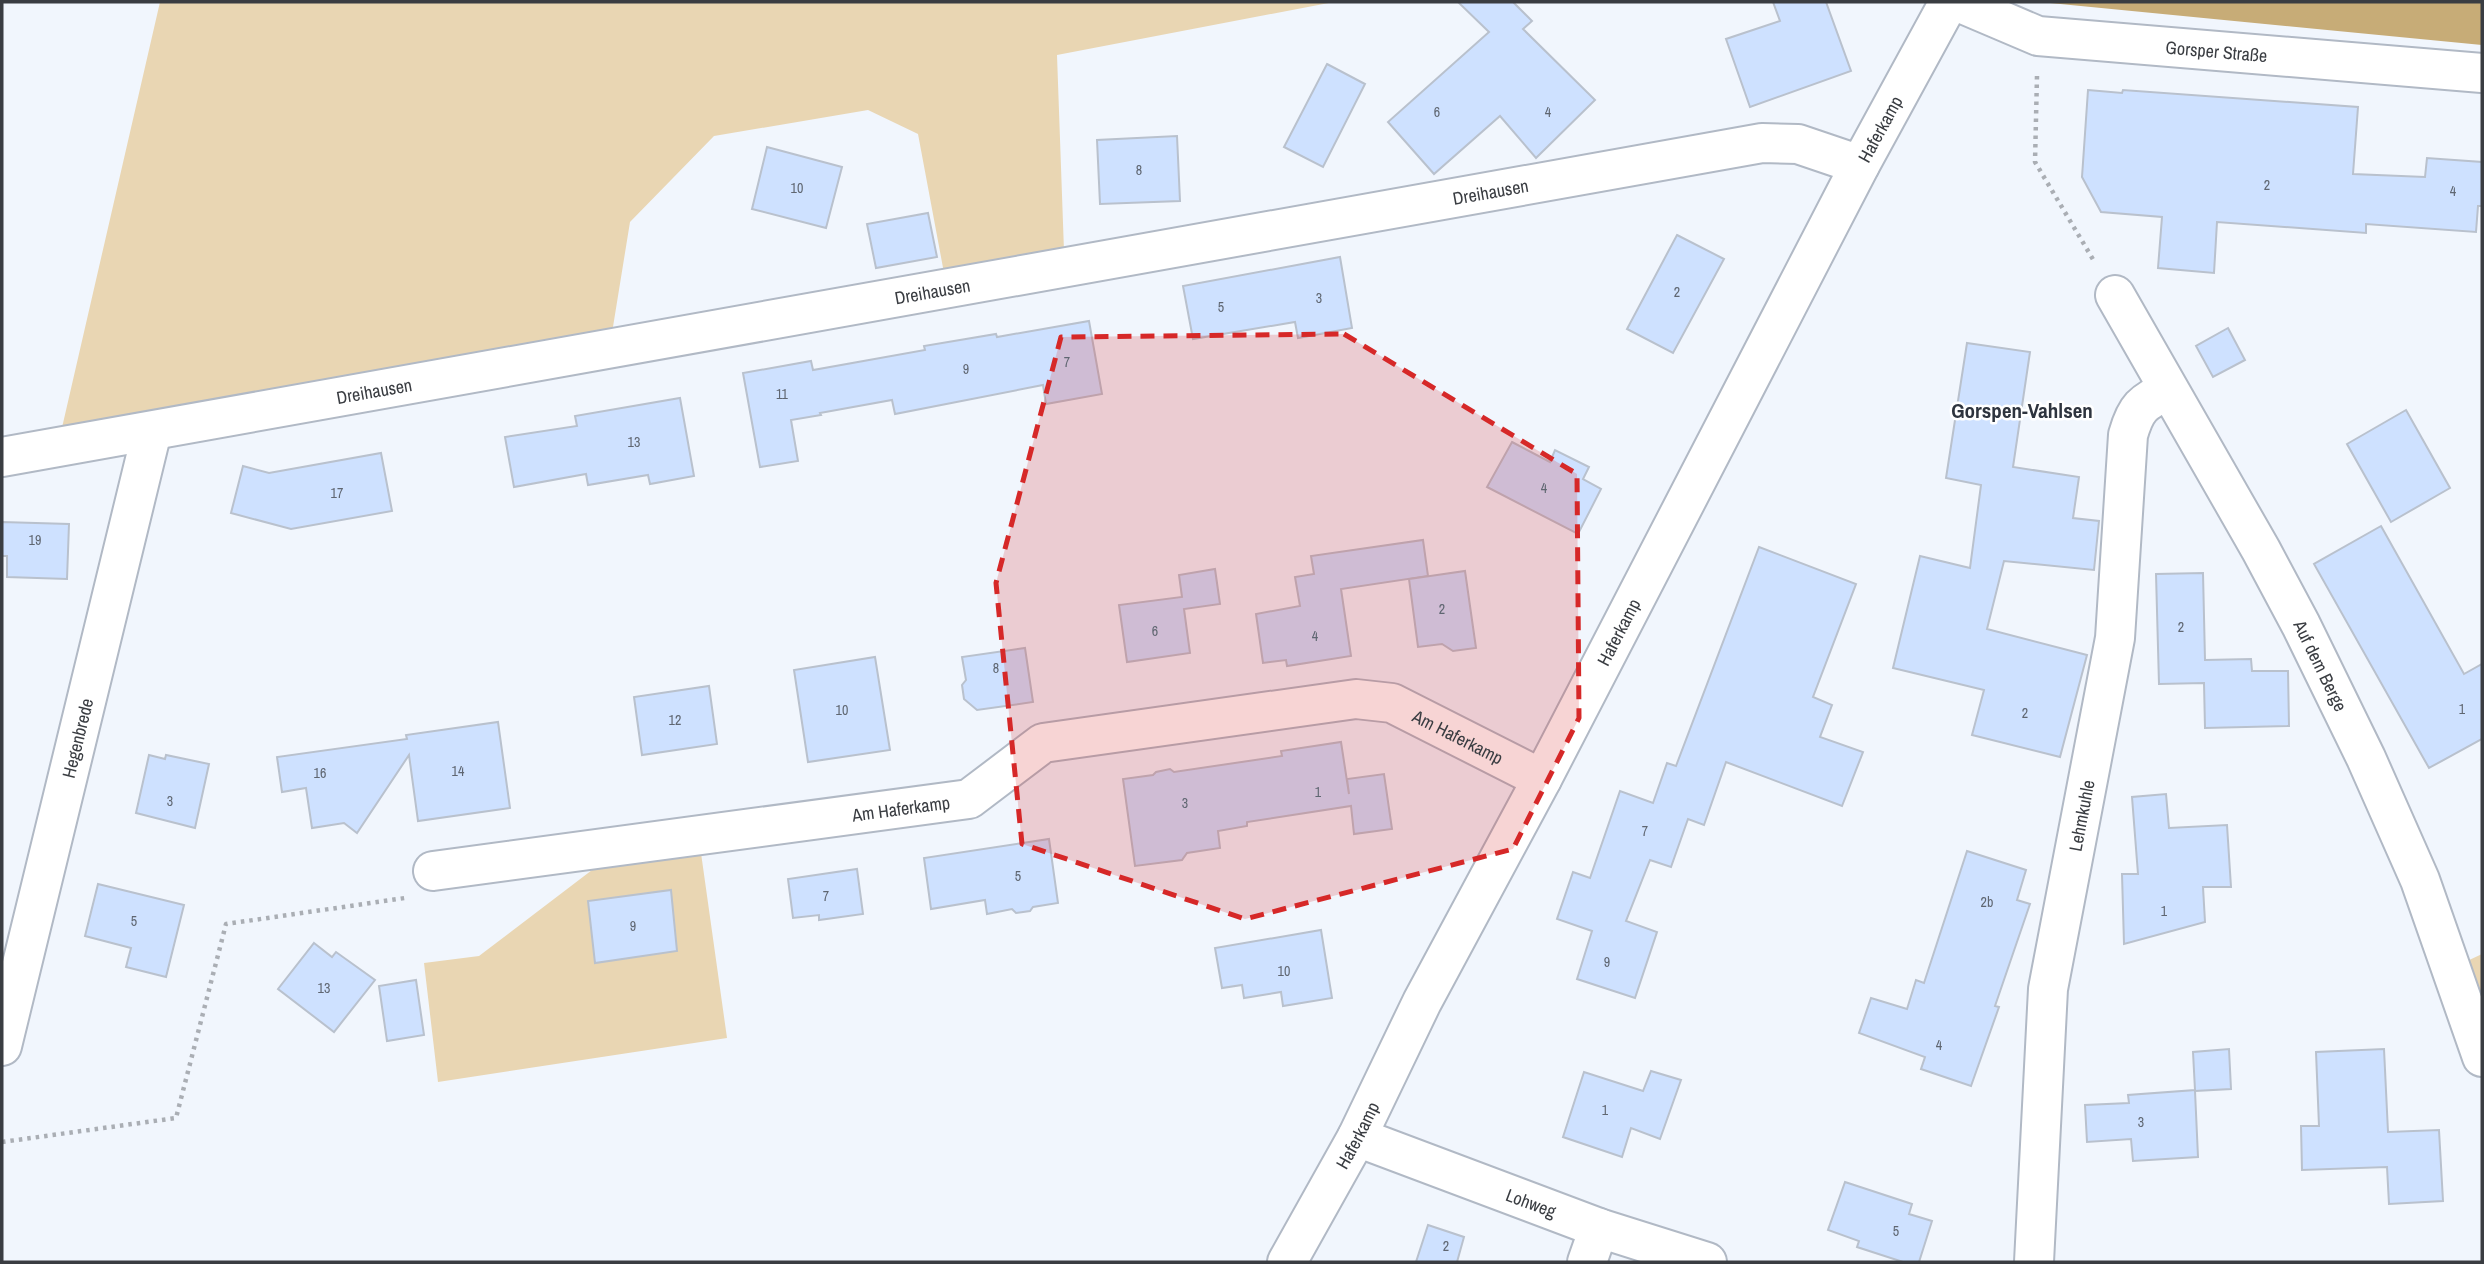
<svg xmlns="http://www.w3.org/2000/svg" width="2484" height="1264" font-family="'Archivo Narrow',sans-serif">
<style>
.green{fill:#e9d6b3}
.forest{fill:#c7ac77}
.building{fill:#cee1ff;stroke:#b9c1cd;stroke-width:2}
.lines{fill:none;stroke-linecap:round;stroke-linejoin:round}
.minor-casing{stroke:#b1b9c5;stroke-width:42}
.path{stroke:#aaaeb4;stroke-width:4.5;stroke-dasharray:3.5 5;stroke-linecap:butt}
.minor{stroke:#fff;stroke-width:38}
.marked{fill:#d62828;fill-opacity:0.2;stroke:#d62828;stroke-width:5;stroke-dasharray:14 9;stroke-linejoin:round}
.labels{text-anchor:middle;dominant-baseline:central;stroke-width:5;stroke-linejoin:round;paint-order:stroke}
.number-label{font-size:14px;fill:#5f6671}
.street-label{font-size:18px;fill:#3a3d42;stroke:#fff}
.quarter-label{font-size:21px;font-weight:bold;fill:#2e343e;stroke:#fff}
</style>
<rect width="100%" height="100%" fill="#f1f6fd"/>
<!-- green -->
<g class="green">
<path d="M160 2H1334L1057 55 1064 251 944 273 918 134 868 110 714 136 630 222 612 333 61 432Z"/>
<path d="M701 853 727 1038 438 1082 424 963 479 956 596 867Z"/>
<path d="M2482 954V1008L2465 962Z"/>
</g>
<!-- forest -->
<path class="forest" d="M2049 2H2482V45L2050 3Z"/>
<!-- building -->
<g class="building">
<path d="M1458 2H1513L1532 21 1523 29 1595 100 1536 158 1500 116 1434 174 1388 122 1489 32Z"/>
<path d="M1773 2H1826L1851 71 1750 107 1726 39 1780 21Z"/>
<path d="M1327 64 1365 84 1323 167 1284 147Z"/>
<path d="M2088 90 2122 93 2123 90 2358 107 2353 174 2425 177 2427 158 2482 162V206H2478L2476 232 2366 224V233L2217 222 2214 273 2158 268 2162 217 2101 212 2082 177Z"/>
<path d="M1177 136 1180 201 1100 204 1097 140Z"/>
<path d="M767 147 842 167 826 228 752 209Z"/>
<path d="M928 213 937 257 876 268 867 224Z"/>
<path d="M1677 235 1724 259 1673 353 1627 329Z"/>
<path d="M1340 257 1352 328 1298 338 1295 322 1193 339 1183 286Z"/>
<path d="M1089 321 1102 394 1046 404 1043 385 895 414 892 400 820 413 821 415 791 420 798 461 760 467 743 373 811 361 813 370 925 350 924 346 996 334 997 337Z"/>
<path d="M2228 328 2245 360 2213 377 2196 346Z"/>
<path d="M1967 343 2030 352 2013 467 2079 477 2073 518 2099 521 2094 570 2004 561 1987 629 2087 655 2060 757 1972 735 1984 690 1893 668 1920 556 1970 568 1981 485 1946 478Z"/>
<path d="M680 398 694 476 650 484 648 475 588 485 586 474 514 487 505 437 577 426 575 416Z"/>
<path d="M2406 410 2450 488 2391 522 2347 444Z"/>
<path d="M1512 442 1550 462 1555 450 1589 467 1583 479 1601 489 1578 534 1487 487Z"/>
<path d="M381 453 392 511 291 529 231 513 243 466 269 473Z"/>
<path d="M2 522 69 524 67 579 7 577V556H2Z"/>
<path d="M2381 526 2464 674 2482 664V739L2429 768 2314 564Z"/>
<path d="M1423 540 1428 576 1341 589 1351 656 1287 666 1286 660 1263 663 1256 614 1300 606 1295 577 1314 574 1311 556Z"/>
<path d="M1759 547 1856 584 1813 697 1832 705 1820 737 1863 752 1842 806 1726 762 1704 825 1688 819 1671 867 1650 860 1626 921 1657 932 1635 998 1577 979 1592 931 1557 919 1573 872 1590 878 1620 791 1653 803 1667 763 1676 766Z"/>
<path d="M1215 569 1220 604 1184 609 1190 653 1127 662 1119 605 1182 597 1179 575Z"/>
<path d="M1465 571 1476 648 1453 651 1442 644 1418 647 1409 579Z"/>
<path d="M2203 573 2205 660 2251 659 2252 671H2288L2289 726 2205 728 2204 683 2159 684 2156 574Z"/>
<path d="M1025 648 1033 702 977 710 964 699 962 685 966 680 962 657Z"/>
<path d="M875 657 890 750 808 762 794 670Z"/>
<path d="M709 686 717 744 642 755 634 697Z"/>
<path d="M498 722 510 808 418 821 409 755 357 833 344 823 312 828 306 788 282 792 277 757 407 739 406 735Z"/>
<path d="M1341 742 1349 794 1347 779 1384 774 1392 829 1354 834 1351 806 1247 822V826L1218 831 1220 848 1187 853 1182 860 1135 866 1123 779 1153 775 1156 772 1170 769 1174 772 1282 756 1281 751Z"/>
<path d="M149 755 165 759 166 755 209 764 195 828 136 813Z"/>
<path d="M2166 794 2169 828 2227 825 2231 887H2203L2205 922 2124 944 2122 874H2138L2132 797Z"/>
<path d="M1049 839 1058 903 1033 907 1030 911 1016 913 1012 909 987 914 985 900 931 909 924 858Z"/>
<path d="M1967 851 2026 870 2017 900 2030 904 1995 1006 1999 1007 1971 1086 1921 1069 1925 1057 1859 1033 1871 998 1907 1009 1916 980 1924 983Z"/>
<path d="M857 869 863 914 819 920V915L793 918 788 879Z"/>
<path d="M98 884 184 905 166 977 126 967 131 948 85 936Z"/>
<path d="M671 890 677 951 595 963 588 901Z"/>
<path d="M1321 930 1332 998 1283 1006 1281 992 1244 998 1242 985 1222 988 1215 948Z"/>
<path d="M314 943 332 957 336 952 375 980 334 1032 278 989Z"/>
<path d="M416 980 424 1035 387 1041 379 986Z"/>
<path d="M2229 1049 2231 1089 2195 1091 2198 1157 2133 1161 2131 1139 2087 1142 2085 1105 2129 1103 2128 1095 2195 1090 2193 1052Z"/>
<path d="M2384 1049 2388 1132 2439 1130 2443 1201 2389 1204 2387 1167 2302 1170 2301 1126H2319L2316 1052Z"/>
<path d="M1651 1071 1681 1080 1660 1139 1631 1128 1622 1157 1563 1137 1584 1072 1643 1091Z"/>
<path d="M1845 1182 1912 1204 1909 1214 1932 1221 1919 1262H1903L1857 1247 1859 1241 1828 1230Z"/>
<path d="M1428 1225 1464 1237 1457 1262H1416Z"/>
</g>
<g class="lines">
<!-- minor casing -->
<g class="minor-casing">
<g id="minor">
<path id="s1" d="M1958 2 2038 36 2482 73"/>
<path id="s2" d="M2115 295 2261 550 2301 625 2366 758 2420 880 2482 1057"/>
<path id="s3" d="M2 457 1762 143 1798 144 1860 165"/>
<path id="s4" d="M433 871 969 799 1043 743 1356 699 1392 703 1542 779"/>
<path id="s5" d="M2 1046 152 431"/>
<path id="s6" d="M1357 1137 1599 1228 1707 1262"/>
<path id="s7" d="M1287 1262 1357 1137 1422 1002 1542 779 1860 165 1949 2"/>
<path d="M1587 1262 1599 1228"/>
<path id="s8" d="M2034 1262 2048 989 2115 638 2128 435C2136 407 2142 403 2168 390"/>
</g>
</g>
<!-- path -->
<g class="path">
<path d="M2037 76 2035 162 2094 261"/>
<path d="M2 1142 176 1118 226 924 405 898"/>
</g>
<!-- minor -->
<use href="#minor" class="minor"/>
</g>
<!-- marked area -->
<path class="marked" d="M1344 334 1577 474 1579 718 1513 849 1245 919 1022 844 996 583 1061 337Z"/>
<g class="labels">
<!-- number labels -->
<g class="number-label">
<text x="1437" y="112">6</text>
<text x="1548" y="112">4</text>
<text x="1139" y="170">8</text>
<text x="2267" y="185">2</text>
<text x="797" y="188">10</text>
<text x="2453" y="191">4</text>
<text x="1677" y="292">2</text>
<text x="1319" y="298">3</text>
<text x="1221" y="307">5</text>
<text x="1067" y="362">7</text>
<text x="966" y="369">9</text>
<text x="782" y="394">11</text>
<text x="634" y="442">13</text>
<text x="1544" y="488">4</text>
<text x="337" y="493">17</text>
<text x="35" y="540">19</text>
<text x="1442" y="609">2</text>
<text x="2181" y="627">2</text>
<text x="1155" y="631">6</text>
<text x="1315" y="636">4</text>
<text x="996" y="668">8</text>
<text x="2462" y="709">1</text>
<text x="842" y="710">10</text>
<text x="2025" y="713">2</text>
<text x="675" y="720">12</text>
<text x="458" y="771">14</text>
<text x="320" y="773">16</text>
<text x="1318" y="792">1</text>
<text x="170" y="801">3</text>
<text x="1185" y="803">3</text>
<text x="1645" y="831">7</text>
<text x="1018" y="876">5</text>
<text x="826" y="896">7</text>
<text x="1987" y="902">2b</text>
<text x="2164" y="911">1</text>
<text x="134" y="921">5</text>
<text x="633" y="926">9</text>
<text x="1607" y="962">9</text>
<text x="1284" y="971">10</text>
<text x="324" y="988">13</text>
<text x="1939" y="1045">4</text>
<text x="1605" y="1110">1</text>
<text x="2141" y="1122">3</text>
<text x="1896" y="1231">5</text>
<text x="1446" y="1246">2</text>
</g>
<!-- street labels -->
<g class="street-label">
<text stroke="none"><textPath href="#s1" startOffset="266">Gorsper Straße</textPath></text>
<text stroke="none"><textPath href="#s7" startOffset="1279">Haferkamp</textPath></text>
<text stroke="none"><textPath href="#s3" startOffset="1512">Dreihausen</textPath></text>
<text stroke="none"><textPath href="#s3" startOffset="945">Dreihausen</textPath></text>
<text stroke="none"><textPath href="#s3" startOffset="378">Dreihausen</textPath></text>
<text stroke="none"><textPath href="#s7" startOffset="712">Haferkamp</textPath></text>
<text stroke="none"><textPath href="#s2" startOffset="424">Auf dem Berge</textPath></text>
<text stroke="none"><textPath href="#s4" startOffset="1060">Am Haferkamp</textPath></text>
<text stroke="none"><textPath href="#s5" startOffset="317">Hegenbrede</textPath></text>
<text stroke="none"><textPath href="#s4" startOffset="472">Am Haferkamp</textPath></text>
<text stroke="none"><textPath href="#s8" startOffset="450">Lehmkuhle</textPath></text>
<text stroke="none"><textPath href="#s7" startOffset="145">Haferkamp</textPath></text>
<text stroke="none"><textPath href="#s6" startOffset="186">Lohweg</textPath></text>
</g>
<!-- quarter labels -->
<g class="quarter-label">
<text x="2022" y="410">Gorspen-Vahlsen</text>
</g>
</g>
<!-- border -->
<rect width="2484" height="1264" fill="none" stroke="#3a3d42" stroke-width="7"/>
</svg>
